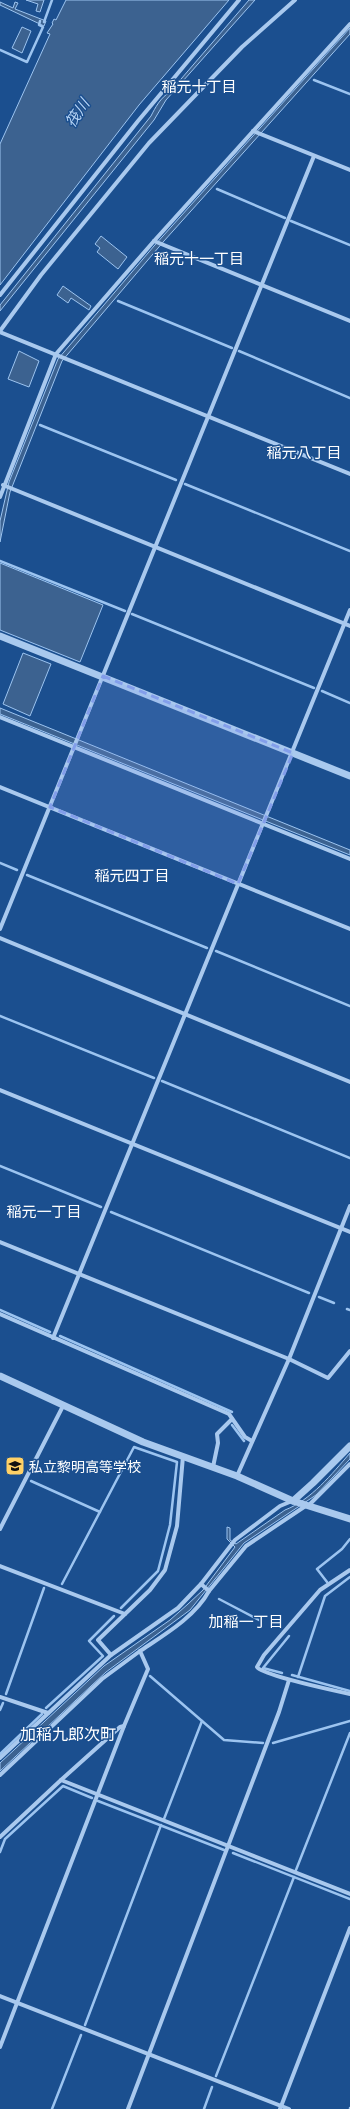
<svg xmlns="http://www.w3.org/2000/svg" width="350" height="2109" font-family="Manrope,'Noto Sans JP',sans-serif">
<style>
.water{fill:#3c6290;stroke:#9cc4f0}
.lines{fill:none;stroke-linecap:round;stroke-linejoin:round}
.stream{stroke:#9cc4f0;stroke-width:2.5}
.minor{stroke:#a9c9ee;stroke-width:4}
.tertiary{stroke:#a9c9ee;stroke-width:7}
.marked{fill:#839eea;fill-opacity:0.2;stroke:#839eea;stroke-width:3;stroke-dasharray:8 5;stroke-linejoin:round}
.labels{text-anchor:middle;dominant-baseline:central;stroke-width:3;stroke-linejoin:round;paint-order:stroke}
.poi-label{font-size:14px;fill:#fff;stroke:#1b4f8f;text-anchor:start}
.neighbourhood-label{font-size:15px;fill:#fff;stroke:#1b4f8f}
.water-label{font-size:15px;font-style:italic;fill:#b5d3f5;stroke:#1b4f8f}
.quarter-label{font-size:16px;fill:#fff;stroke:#1b4f8f}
</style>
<rect width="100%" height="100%" fill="#1b4f8f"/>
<!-- water -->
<g class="water">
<path d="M26 0H44L40 12 36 11 38 4Z"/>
<path d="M66 0H229L139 105 0 285V144L50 34 47 33 53 24 52 23 54 19 56 20Z"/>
<path d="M249 0H255L166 100 154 120 0 311V305L151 116C155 108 161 97 169 93Z"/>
<path d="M0 2 13 8 15 2 18 3 15 9 46 21 44 26 0 5Z"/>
<path d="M22 27 31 31 22 53 12 48Z"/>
<path d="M350 28V34L164 241 62 361 10 492 0 542V521L9 482 58 359 154 246Z"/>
<path d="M101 236 127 257 118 269 97 252 100 248 95 244Z"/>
<path d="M63 286 91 306 89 310 71 298 68 303 57 295Z"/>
<path d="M19 351 39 361 29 387 8 379Z"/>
<path d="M0 563 103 605 80 662 0 630Z"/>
<path d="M23 653 51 664 30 716 3 704Z"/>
<path d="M0 708 350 850V855L0 714Z"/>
<path d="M350 1453V1459L316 1495 244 1543 190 1610 106 1672 0 1771V1763L104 1666 170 1620 188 1604 203 1590 235 1547 227 1539V1527L230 1528V1540L236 1544 285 1510C311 1500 332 1474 350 1453Z"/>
</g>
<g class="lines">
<!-- stream -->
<g class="stream">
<path d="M44 22 52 0"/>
<path d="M0 50 27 62 43 27 39 25 40 21"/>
<path d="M314 80 350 94"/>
<path d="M217 189 285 218"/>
<path d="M291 221 350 245"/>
<path d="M118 301 232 348"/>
<path d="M239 351 350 398"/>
<path d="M40 425 176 480"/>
<path d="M185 484 350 551"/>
<path d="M0 561 125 611"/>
<path d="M132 614 314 688"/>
<path d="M322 691 350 703"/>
<path d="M0 863 17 870"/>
<path d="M27 875 207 948"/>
<path d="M216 951 350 1006"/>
<path d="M0 1016 154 1078"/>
<path d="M162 1081 350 1158"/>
<path d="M0 1166 101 1207"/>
<path d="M111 1212 309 1293"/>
<path d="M319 1297 334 1303"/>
<path d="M347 1309 350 1310"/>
<path d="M0 1310 50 1332"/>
<path d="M60 1336 232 1412"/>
<path d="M232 1425 244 1441"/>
<path d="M31 1481 100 1512"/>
<path d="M327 1582 317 1569 342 1549 350 1539"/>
<path d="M62 1584 134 1447 177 1462 170 1525 158 1571 121 1608"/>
<path d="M219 1599 261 1621"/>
<path d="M282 1673 263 1668 289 1636"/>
<path d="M292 1675 350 1691"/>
<path d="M150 1676 224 1740 263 1743"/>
<path d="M298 1677 325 1596 350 1577"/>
<path d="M6 1694 44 1588"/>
<path d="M46 1708 103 1656 89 1641 114 1616"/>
<path d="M0 1710 3 1703"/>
<path d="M273 1743 350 1721"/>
<path d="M0 1754 42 1714"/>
<path d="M98 1801 224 1850"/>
<path d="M164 1819 202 1721"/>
<path d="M0 1852 5 1839 63 1786 92 1798"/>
<path d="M233 1853 350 1899"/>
<path d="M296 1870 350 1733"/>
<path d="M85 2025 161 1825"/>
<path d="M216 2076 294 1877"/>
<path d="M52 2109 81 2035"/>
<path d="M204 2109 212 2087"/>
<path d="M350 2109V2108"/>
</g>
<!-- minor -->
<g class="minor">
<path d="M253 131 350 170"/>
<path d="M154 241 350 321"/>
<path d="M0 295 138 121 239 0"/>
<path d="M0 331 41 275 149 143 242 47 295 0"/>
<path d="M0 332 350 474"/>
<path d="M3 485 350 626"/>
<path d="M0 497 56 354 154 241 350 24"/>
<path d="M0 717 350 859"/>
<path d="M0 787 350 929"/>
<path d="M0 929 314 156"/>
<path d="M0 938 350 1082"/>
<path d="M0 1090 350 1232"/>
<path d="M0 1242 289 1359 328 1378 350 1351"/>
<path d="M0 1314 229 1414 245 1437 252 1441"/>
<path d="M53 1338 350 610"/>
<path d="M213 1467 218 1443 217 1434 232 1419"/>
<path d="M237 1476 289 1359 350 1206"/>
<path d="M308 1506 350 1464"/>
<path d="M0 1529 63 1406"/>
<path d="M0 1566 125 1614"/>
<path d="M350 1570 320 1590 264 1655 257 1667C262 1675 336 1691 350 1694"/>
<path d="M209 1591 246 1546 307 1505"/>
<path d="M111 1655 98 1640 150 1590 165 1570 177 1526 183 1456"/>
<path d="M0 1697 48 1713"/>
<path d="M0 1758 111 1655 178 1608 201 1584 235 1540 280 1506 292 1501"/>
<path d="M0 1775 102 1679 140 1651"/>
<path d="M61 1780 120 1727 124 1726"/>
<path d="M0 1837 61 1780 350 1894"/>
<path d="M0 1996 289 2109"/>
<path d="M0 2047 124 1726 148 1669 140 1651C164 1635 195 1617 209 1591L201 1584"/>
<path d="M128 2109 279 1712 289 1680"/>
<path d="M280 2109 350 1928"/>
</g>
<!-- tertiary -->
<g class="tertiary">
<path d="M0 636 350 776"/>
<path d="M0 1376 143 1442 237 1476 293 1501 350 1519"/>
<path d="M293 1501 313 1483 350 1446"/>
</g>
</g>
<!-- marked area -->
<path class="marked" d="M103 676 293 753 238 884 50 807Z"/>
<!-- icons -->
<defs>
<g id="school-square" transform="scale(1)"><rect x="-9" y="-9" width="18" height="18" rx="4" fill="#ffd166" stroke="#1b4f8f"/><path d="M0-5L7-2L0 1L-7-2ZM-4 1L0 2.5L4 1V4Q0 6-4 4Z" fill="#111"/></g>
</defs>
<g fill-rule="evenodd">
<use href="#school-square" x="15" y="1466"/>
</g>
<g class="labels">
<!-- poi labels -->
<g class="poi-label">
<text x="29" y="1466">私立黎明高等学校</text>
</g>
<!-- neighbourhood labels -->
<g class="neighbourhood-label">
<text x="199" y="86">稲元十丁目</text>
<text x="199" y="258">稲元十一丁目</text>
<text x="304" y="452">稲元八丁目</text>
<text x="132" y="875">稲元四丁目</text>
<text x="44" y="1211">稲元一丁目</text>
<text x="246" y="1621">加稲一丁目</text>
</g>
<!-- water labels -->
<g class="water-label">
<text transform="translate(77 113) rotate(-56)">筏川</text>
</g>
<!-- quarter labels -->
<g class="quarter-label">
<text x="68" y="1734">加稲九郎次町</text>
</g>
</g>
</svg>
